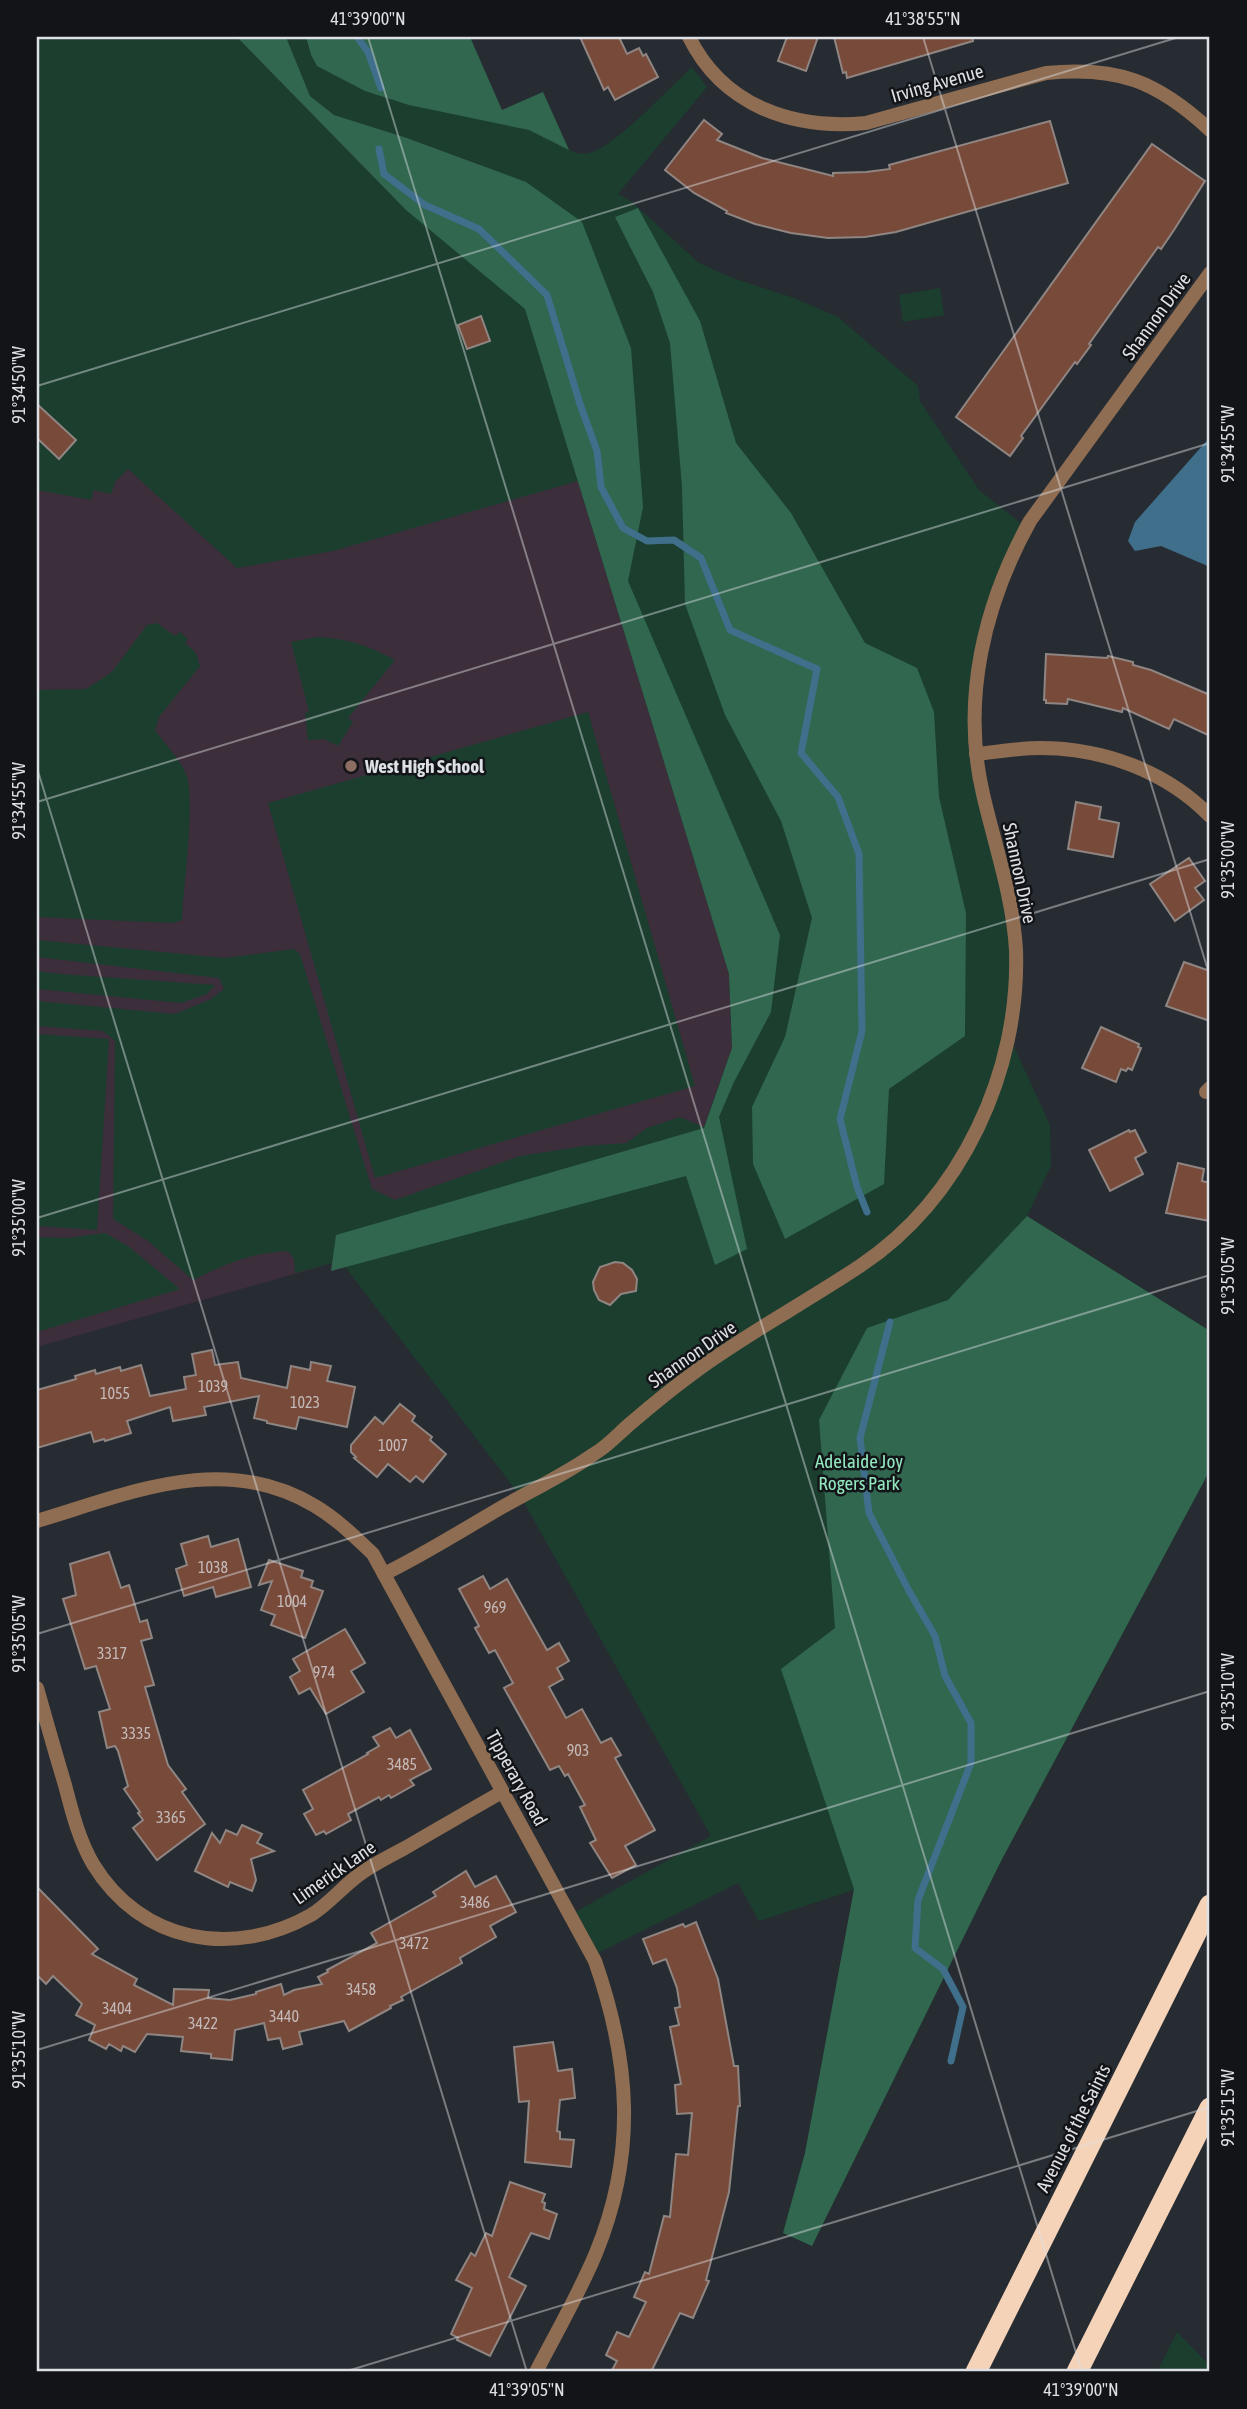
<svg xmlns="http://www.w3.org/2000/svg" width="1247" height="2409" font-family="'Asap Condensed',sans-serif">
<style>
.education{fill:#3c2e3b}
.green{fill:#1b3e2f}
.forest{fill:#31664f}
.water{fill:#3f6f8b}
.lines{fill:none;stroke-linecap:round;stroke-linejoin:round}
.stream{stroke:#3f6f8b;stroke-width:7}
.building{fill:#784a39;stroke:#8f8582;stroke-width:2}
.minor{stroke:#8f6d52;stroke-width:14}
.motorway{stroke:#f5d3b9;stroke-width:21}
.ticks{fill:none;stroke:#dde0e4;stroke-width:2;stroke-opacity:0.45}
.education-dot{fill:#8d6e63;stroke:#121417;stroke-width:2.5}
.labels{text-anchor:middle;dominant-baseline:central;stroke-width:5;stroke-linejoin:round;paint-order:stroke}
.number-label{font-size:16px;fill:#c4bab9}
.street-label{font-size:19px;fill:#dde0e4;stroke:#121417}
.poi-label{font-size:19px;font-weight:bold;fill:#dde0e4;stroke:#121417;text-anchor:start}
.park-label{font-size:19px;fill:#94e8c0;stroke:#121417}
.neatline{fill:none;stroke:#dde0e4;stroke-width:2.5}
.ticks-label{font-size:18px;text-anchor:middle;fill:#dde0e4}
</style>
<rect width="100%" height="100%" fill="#272c32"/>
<!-- education -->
<path class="education" d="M37 37H237L525 309 729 974 732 1048 694 1155 333 1263 37 1347Z"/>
<!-- green -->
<g class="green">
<path d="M37 37H237L406 210 481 165 407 138 334 115 310 96 286 37H306C310 57 313 64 332 73L503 110 543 92 569 150C575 153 583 155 590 153 616 146 670 87 692 67L707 87 618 194 632 202 699 263 730 277 794 298 838 317 918 386 920 401 979 490 1027 528 989 612 976 754 1010 897 1009 1036 1050 1125 1051 1166 1027 1216 1210 1331V1470L1001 1861 812 2246 783 2233 805 2153 854 1890 759 1921 738 1883 592 1956 570 1915 711 1836 521 1497 340 1260 336 1235 333 1263 295 1273 294 1259 288 1251C249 1253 228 1263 193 1280L148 1241 113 1219 115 1041 103 1031 37 1026V1001L175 1014 211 999 224 989 219 978 37 957V940L225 958 294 949 300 954 372 1189 395 1200 520 1156 584 1146 626 1143 647 1128 680 1117 704 1127 732 1048 729 974 578 481 333 551 237 568 128 469 115 482 111 494 94 490 91 500 37 490Z"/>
<path d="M940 288 944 315 903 322 899 295Z"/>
<path d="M157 623 175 636 180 632 188 639 185 643 196 653 200 666 159 717 155 730C165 744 179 758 186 774 196 799 183 889 182 920L173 923 37 917V690L86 689 112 672 147 625Z"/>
<path d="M317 637C349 639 367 645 395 660L348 718 353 722 338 746 324 739 308 740 305 713 309 712 291 642Z"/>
<path d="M588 712 695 1086 375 1178 268 803Z"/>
<path d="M37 971 61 974 215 985 207 994 181 1003 37 989Z"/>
<path d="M37 1034 109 1039 97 1230 37 1226Z"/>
<path d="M105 1233 128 1246 180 1289 37 1332V1237L67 1238Z"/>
<path d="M1177 2332 1210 2366V2372H1157Z"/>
</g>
<!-- forest -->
<g class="forest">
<path d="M237 37H286L310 96 334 115 407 138 526 182 582 222 631 348 643 507 628 581 780 935 771 1012 734 1082 719 1117 747 1249 715 1265 686 1176 331 1271 336 1235 704 1128 732 1048 729 974 525 309 406 210Z"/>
<path d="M306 37H470L502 110 543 92 569 150 529 130 409 105 365 91 317 66 311 55Z"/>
<path d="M638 208 700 321 736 443 791 513 865 643 917 668 934 712 939 797 966 913 965 1036 889 1089 884 1184 785 1239 753 1164 752 1107 785 1037 812 918 781 821 725 715 685 604 682 487 670 343 653 292 615 217Z"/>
<path d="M1027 1216 1210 1331V1470L1001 1861 812 2246 783 2233 805 2153 854 1889 781 1669 835 1628 819 1420 867 1328 948 1300Z"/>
</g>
<!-- water -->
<path class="water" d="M1210 437V567L1161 546 1135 551 1128 541 1135 522Z"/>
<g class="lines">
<!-- stream -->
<g class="stream">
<path d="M357 37 368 52 381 88"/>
<path d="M379 149 384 174 425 205 479 229 547 295 580 404 597 451 601 487 623 528 647 541 674 540 701 558 730 630 817 669 801 753 838 797 859 854 862 1031 840 1119 857 1187 867 1212"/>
<path d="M890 1322 860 1438 869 1513 909 1591 935 1636 945 1676 971 1723V1763L918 1900 915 1948 943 1969 963 2007 951 2061"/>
</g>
</g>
<!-- building -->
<g class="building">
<path d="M580 37H619L627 54 639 48 643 56 646 54 658 77 615 100 608 87 604 90Z"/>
<path d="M787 37H818L806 71 778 61Z"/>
<path d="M834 37H972L973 41 847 78 846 72 843 73Z"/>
<path d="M704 120 722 134 717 140 762 158 833 176V173L866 172 890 169 889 165 1050 121 1068 183 896 232 865 237 828 238 791 233 755 224 726 213 727 211 694 193 665 170Z"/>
<path d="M1152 144 1205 181 1174 230 1161 249 1158 247 1089 344 1091 345 1077 364 1075 362 1021 436 1023 438 1010 456 956 417Z"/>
<path d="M481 316 490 341 467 349 458 325Z"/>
<path d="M37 404 76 440 59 459 37 438Z"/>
<path d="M1046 654 1107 658 1108 656 1133 662V665L1151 670 1210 695V736L1174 719 1169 729 1123 708 1122 712 1068 699 1067 704 1046 703V700H1044Z"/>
<path d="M1076 802 1101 807 1099 819 1119 823 1113 857 1068 849Z"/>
<path d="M1189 858 1205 881 1195 888 1204 900 1175 921 1150 884Z"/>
<path d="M1184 962 1210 971V1021L1166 1006Z"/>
<path d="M1101 1027 1139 1044 1138 1047 1141 1048 1132 1070 1128 1068 1126 1071 1121 1069 1116 1082 1082 1068Z"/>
<path d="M1129 1130 1130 1132 1135 1130 1146 1152 1135 1158 1143 1174 1110 1191 1089 1150Z"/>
<path d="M1178 1163 1204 1169 1202 1181 1210 1183V1221L1166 1213Z"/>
<path d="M615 1262 623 1263 632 1270 637 1279 636 1291 621 1294 610 1305 599 1300 594 1290 593 1282 600 1267Z"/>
<path d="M212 1350 215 1365 238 1362 241 1378 287 1388 291 1366 310 1370 311 1362 331 1366 327 1381 355 1387 347 1427 299 1417 296 1429 267 1423V1421L254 1418 259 1396 204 1407 206 1415 173 1421 170 1407 127 1421 131 1433 105 1441 104 1439 94 1442 91 1432 37 1448V1390L76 1379 75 1376 95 1370 96 1374 120 1367 121 1371 141 1365 150 1396 186 1389 184 1377 196 1375 192 1354Z"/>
<path d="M400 1404 415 1416 412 1421 432 1437 430 1440 446 1454 423 1482 416 1476 410 1482 388 1464 377 1477 354 1458 356 1457 351 1452V1445L375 1417 383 1424Z"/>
<path d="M208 1536 211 1547 238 1539 251 1587 216 1597 213 1587 184 1596 176 1569 187 1565 181 1544Z"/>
<path d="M109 1552 121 1588 129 1585 140 1622 147 1620 152 1638 141 1641 154 1685 145 1687 168 1765 186 1789 182 1792 205 1824 157 1860 133 1828 143 1820 138 1813 140 1812 124 1789 128 1786 118 1751 115 1746 107 1748 99 1712 110 1709 96 1666 85 1669 63 1599 76 1595 70 1564Z"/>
<path d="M269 1560 303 1571 301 1577 313 1581 311 1587 323 1591 305 1638 271 1625 275 1615 261 1610 272 1581 259 1585Z"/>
<path d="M483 1576 490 1589 507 1579 547 1650 559 1643 569 1661 557 1668 563 1679 549 1687 566 1718 582 1709 601 1743 611 1738 621 1755 615 1758 655 1830 625 1846 636 1865 612 1878 590 1843 596 1840 580 1807 585 1805 568 1774 565 1776 559 1766 550 1770 504 1688 513 1683 495 1650 489 1653 475 1628 479 1626 459 1589Z"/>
<path d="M345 1629 365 1663 351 1671 364 1692 326 1714 310 1688 299 1694 290 1677 300 1671 293 1659Z"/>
<path d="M390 1728 396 1738 410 1730 431 1769 410 1780 414 1785 391 1798 389 1795 381 1800 379 1797 348 1814 351 1820 326 1834 324 1831 316 1835 304 1814 313 1809 303 1790 368 1754 367 1753 379 1746 373 1737Z"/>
<path d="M242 1825 262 1834 257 1843 274 1851 251 1859 256 1880 252 1891 230 1882 228 1887 195 1871 212 1833 220 1843 226 1830 237 1835Z"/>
<path d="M466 1871 475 1887 496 1876 516 1912 490 1926 496 1937 460 1958 462 1963 401 1997 403 2000 390 2006 391 2008 349 2031 344 2021 299 2032 302 2044 283 2049 280 2038 268 2040 264 2023 235 2030 232 2060 211 2058V2054L181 2051 183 2037 147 2034 135 2052 123 2046 121 2051 109 2044 106 2049 89 2040 95 2025 76 2015 82 2004 53 1976 46 1984 37 1975V1887L98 1949 92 1954 137 1979 134 1985 173 2005 174 1989 209 1990 208 1998 230 2000 256 1994V1992L281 1984 284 1995 294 1990 322 1984 318 1977 328 1972 327 1970 377 1943 371 1933 436 1896 433 1892Z"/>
<path d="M696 1922 718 1979 734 2066H738L740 2106H738L729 2192 706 2280 709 2281 693 2318 680 2313 651 2372H611L617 2361 606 2355 617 2332 629 2337 646 2302 634 2297 645 2272 649 2274 664 2216 670 2217 676 2154 688 2155 692 2113 677 2114 675 2085 681 2084 670 2027 679 2025 675 2008 680 2007 677 1988 666 1959 653 1964 643 1939 683 1924 685 1927Z"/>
<path d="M553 2042 558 2071 572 2069 575 2098 560 2100 557 2131 560 2132V2139L574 2140 571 2167 525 2162 529 2101 519 2102 514 2047Z"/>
<path d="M510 2182 545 2194 542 2202 545 2203 544 2209 557 2214 549 2239 531 2233 509 2277 526 2286 490 2356 457 2340 458 2338 451 2334 472 2288 456 2280 471 2253 475 2256 486 2233 492 2236Z"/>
</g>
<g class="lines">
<!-- minor -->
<g class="minor">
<path d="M689 37C723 106 793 130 866 123L1046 73C1118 66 1157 81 1210 130"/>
<path d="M976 754C997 752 1019 748 1040 748 1103 748 1166 771 1210 816"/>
<path d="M1206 1092 1210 1088"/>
<path d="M37 1521C131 1493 223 1451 315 1506 337 1519 355 1537 373 1554L595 1961C630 2061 637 2153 596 2253 579 2294 556 2333 536 2372"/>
<path d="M384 1574C425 1554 464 1529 504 1506 534 1489 566 1474 594 1454 608 1446 619 1433 631 1423 652 1405 674 1387 696 1371 748 1333 806 1302 860 1266 962 1198 1020 1071 1016 950 1013 897 995 846 983 794 961 700 984 604 1030 521L1210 273"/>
<path d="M37 1688C46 1720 55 1752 65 1785 72 1812 79 1840 93 1864 141 1943 233 1959 311 1915 329 1904 342 1887 360 1874 374 1864 390 1856 405 1848 438 1829 470 1810 502 1792"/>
</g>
<!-- motorway -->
<g class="motorway">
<path d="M976 2372 1210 1905"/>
<path d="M1077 2372 1210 2108"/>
</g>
</g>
<!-- ticks -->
<path class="ticks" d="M368 37 1082 2372M923 37 1210 977M37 386 1179 37M37 768 527 2372M37 802 1210 443M37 1218 1210 859M37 1634 1210 1275M37 2050 1210 1691M344 2372 1210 2107"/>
<!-- markers -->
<circle class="education-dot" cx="351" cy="766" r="7"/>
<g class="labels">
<!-- number labels -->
<g class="number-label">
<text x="213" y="1386">1039</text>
<text x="115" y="1393">1055</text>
<text x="305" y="1402">1023</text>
<text x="393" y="1445">1007</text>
<text x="213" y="1567">1038</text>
<text x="292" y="1601">1004</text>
<text x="495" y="1607">969</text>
<text x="112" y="1653">3317</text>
<text x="324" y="1672">974</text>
<text x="136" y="1733">3335</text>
<text x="578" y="1750">903</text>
<text x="402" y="1764">3485</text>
<text x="171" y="1817">3365</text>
<text x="475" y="1902">3486</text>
<text x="414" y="1943">3472</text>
<text x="361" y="1989">3458</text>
<text x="117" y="2008">3404</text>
<text x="284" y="2016">3440</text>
<text x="203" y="2023">3422</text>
</g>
<!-- street labels -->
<g class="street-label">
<text transform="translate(937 83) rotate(-16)">Irving Avenue</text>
<text transform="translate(1156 316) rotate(-54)">Shannon Drive</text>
<text transform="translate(1020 873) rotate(78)">Shannon Drive</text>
<text transform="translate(692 1354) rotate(-35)">Shannon Drive</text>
<text transform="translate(517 1778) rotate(61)">Tipperary Road</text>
<text transform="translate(334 1872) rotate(-35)">Limerick Lane</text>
<text transform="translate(1073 2128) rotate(-63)">Avenue of the Saints</text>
</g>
<!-- poi labels -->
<g class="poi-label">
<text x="365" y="766">West High School</text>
</g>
<!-- park labels -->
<g class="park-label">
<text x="859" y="1461">Adelaide Joy<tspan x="859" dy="22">Rogers Park</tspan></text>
</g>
</g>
<!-- border -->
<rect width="1247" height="2409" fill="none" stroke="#121417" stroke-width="77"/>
<rect x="38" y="38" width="1170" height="2332" class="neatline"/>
<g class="ticks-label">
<text x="368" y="25">41°39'00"N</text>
<text x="923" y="25">41°38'55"N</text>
<text transform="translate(19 385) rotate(-90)" y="6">91°34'50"W</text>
<text transform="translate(1228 444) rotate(-90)" y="6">91°34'55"W</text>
<text transform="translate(19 801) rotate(-90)" y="6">91°34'55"W</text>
<text transform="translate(1228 860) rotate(-90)" y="6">91°35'00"W</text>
<text transform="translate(19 1218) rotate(-90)" y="6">91°35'00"W</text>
<text transform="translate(1228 1276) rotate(-90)" y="6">91°35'05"W</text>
<text transform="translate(19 1634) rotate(-90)" y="6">91°35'05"W</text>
<text transform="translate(1228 1692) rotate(-90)" y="6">91°35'10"W</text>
<text transform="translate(19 2050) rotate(-90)" y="6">91°35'10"W</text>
<text transform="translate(1228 2108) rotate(-90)" y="6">91°35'15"W</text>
<text x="527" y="2396">41°39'05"N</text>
<text x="1081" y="2396">41°39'00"N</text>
</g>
</svg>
